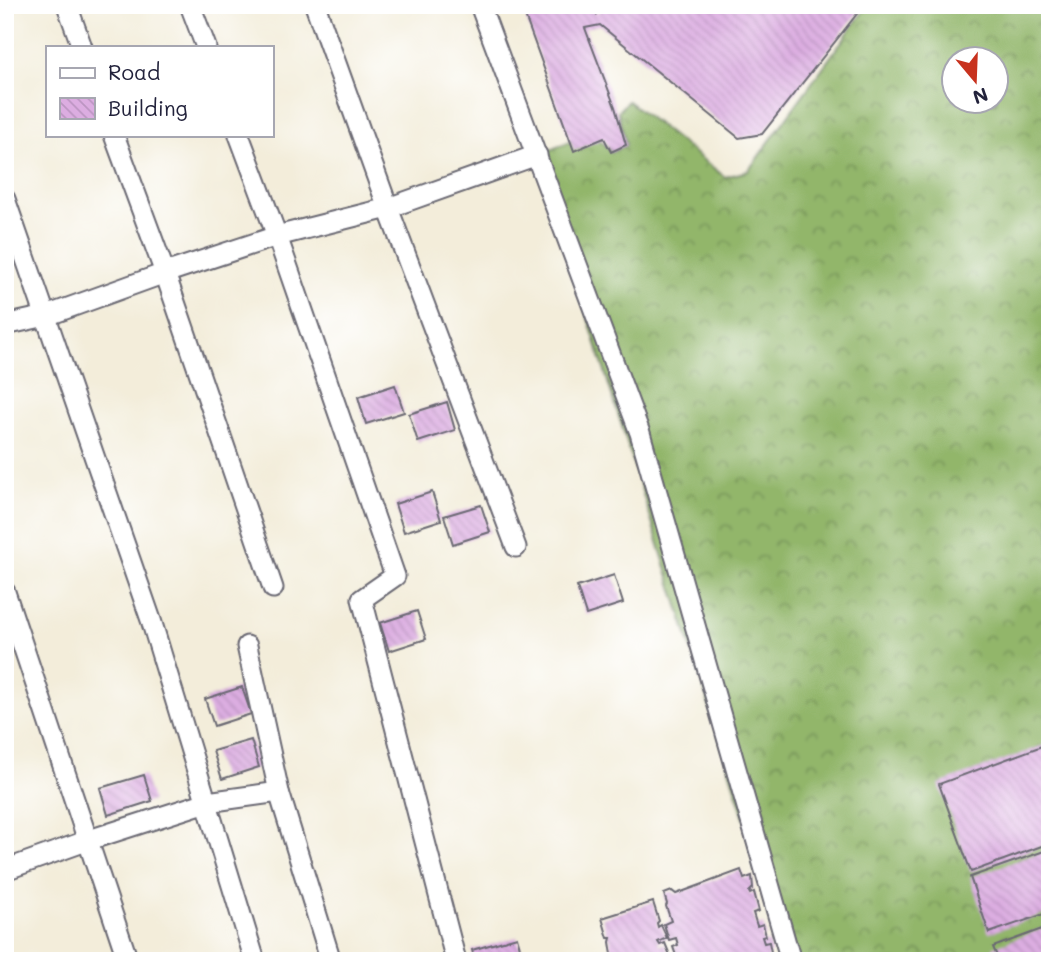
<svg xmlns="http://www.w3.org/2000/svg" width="1055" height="966" font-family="Mali,sans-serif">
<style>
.forest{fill:url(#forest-crowns);stroke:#5a6c53;stroke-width:2;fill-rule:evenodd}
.building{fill:url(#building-back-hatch)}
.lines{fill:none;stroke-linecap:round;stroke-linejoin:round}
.street-casing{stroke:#6b6973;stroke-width:23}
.street{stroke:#fff;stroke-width:19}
</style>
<defs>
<pattern id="forest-crowns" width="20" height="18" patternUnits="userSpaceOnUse" patternTransform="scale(1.75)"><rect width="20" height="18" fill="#92b66b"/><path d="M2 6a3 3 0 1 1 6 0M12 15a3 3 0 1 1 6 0" fill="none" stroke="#779459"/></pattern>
<pattern id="building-back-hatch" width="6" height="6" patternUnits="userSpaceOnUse" patternTransform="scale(1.75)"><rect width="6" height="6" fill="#dcade1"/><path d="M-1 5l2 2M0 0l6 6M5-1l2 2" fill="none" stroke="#bc95c2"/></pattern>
</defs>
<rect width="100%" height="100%" fill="#fff"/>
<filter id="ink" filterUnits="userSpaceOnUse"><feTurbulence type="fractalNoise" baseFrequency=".0143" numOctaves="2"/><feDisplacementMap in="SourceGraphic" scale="14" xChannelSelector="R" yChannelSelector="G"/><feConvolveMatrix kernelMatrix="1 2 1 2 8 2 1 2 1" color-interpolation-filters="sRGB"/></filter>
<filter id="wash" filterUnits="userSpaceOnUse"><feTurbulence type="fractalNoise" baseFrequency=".00686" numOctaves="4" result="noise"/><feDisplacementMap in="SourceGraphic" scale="28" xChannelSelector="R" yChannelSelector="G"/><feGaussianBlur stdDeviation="1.57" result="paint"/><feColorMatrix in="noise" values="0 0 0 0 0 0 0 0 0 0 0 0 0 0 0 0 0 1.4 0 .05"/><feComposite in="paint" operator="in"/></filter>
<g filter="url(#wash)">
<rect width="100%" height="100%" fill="#f3edda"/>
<!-- forest -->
<path class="forest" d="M868 5H1050V961H789L537 155 571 141 599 139 611 152 626 145 618 111 628 101 725 177 748 171ZM954 60H996V102H954Z"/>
<g id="blocks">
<!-- building -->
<g class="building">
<path d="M521 5H594L597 14 603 5H864L762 134 739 138 600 25 585 28 615 107 626 145 611 152 604 138 574 151Z"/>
<path d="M395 385 404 412 366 424 358 397Z"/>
<path d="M447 402 455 430 418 442 409 414Z"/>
<path d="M432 492 441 520 404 532 395 504Z"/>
<path d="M481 505 490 532 453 544 444 516Z"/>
<path d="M614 575 623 603 586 615 577 587Z"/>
<path d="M417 611 426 639 389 651 380 623Z"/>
<path d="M242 687 251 714 214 726 205 699Z"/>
<path d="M251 740 259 767 222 779 213 751Z"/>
<path d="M1050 743V843L971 872 939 784Z"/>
<path d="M144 775 152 801 108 815 100 788Z"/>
<path d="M1050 849V912L989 933 970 877Z"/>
<path d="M741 870 744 879 752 876 753 888 749 892 750 894 754 892 759 911 753 913 757 926 763 924 766 936 762 937 764 943 769 942 771 952 768 956 770 961H678L673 947 678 945 676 938 669 940 664 924 671 921 666 906 667 904 664 894 672 891 676 894Z"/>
<path d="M653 902 659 921 657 923 658 927 661 925 667 938 658 942 660 945 665 943 670 955 663 958 664 961H613L610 942 611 938H608L602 918Z"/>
<path d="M1050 926V961H999L993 947Z"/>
<path d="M517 937 524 961H475L472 950Z"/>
</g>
</g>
</g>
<g filter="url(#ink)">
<use href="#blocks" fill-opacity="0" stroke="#6b6973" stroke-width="2"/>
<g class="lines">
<!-- street casing -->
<g class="street-casing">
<g id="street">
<path d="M67 5 82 47"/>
<path d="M190 5 206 47"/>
<path d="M315 5 388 208 516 547"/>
<path d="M480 5 640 433 791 961"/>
<path d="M114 135 165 273 273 588"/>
<path d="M239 135 277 236 395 576 362 599 456 961"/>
<path d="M5 199 151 620 255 961"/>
<path d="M5 325 46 316 165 273 277 236 388 208 537 155"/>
<path d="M5 592 128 961"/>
<path d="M247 646 279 792 331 961"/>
<path d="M5 870 89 840 207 802 279 792"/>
</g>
</g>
<!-- street -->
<use href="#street" class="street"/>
</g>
</g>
<!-- margin -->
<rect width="1055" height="966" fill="none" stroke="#fff" stroke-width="28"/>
<!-- legend -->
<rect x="46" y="46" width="228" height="91" fill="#ffffff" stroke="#a7a7b1" stroke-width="2"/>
<rect x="60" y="68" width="35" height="10" fill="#ffffff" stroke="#a7a7b1" stroke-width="2"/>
<text x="108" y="80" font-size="21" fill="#22223b">Road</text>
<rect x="60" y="98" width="35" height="21" fill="url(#building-back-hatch)" stroke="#a7a7b1" stroke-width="2"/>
<text x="108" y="116" font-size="21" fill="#22223b">Building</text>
<!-- north arrow -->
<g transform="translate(975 80) rotate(161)"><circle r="33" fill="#ffffff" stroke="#a7a7b1" stroke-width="2"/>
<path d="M0-5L12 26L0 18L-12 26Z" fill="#c8321e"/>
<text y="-10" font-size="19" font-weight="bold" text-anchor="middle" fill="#22223b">N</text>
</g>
</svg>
